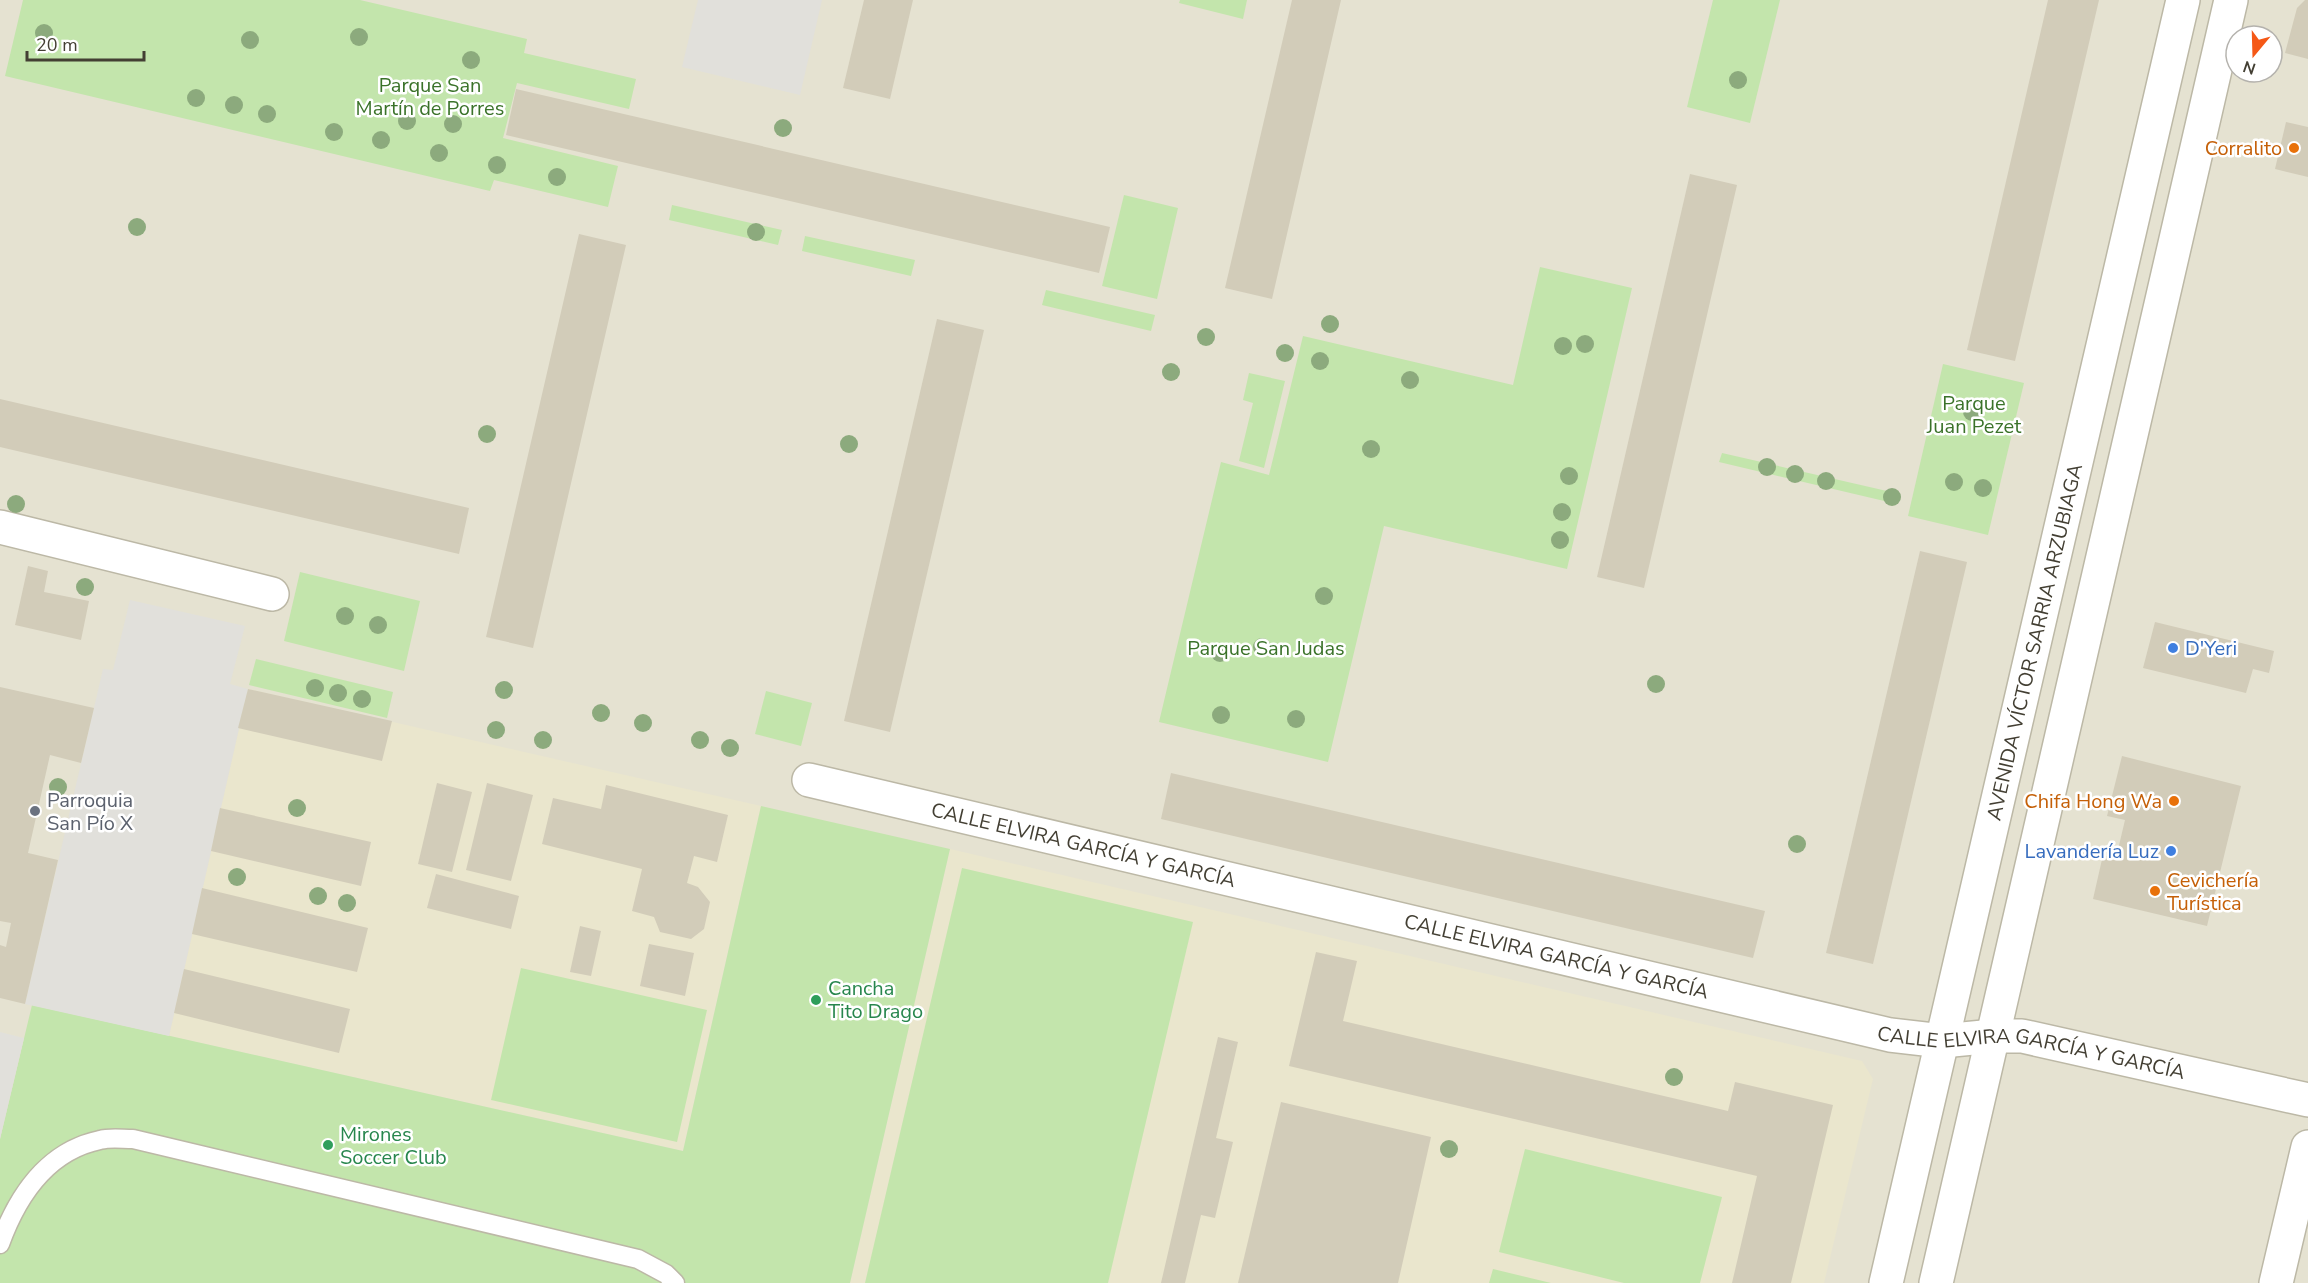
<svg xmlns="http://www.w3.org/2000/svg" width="2308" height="1283" font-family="'Nunito Sans',sans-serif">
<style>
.residential{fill:#e5e2d1;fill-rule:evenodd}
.education{fill:#eae6cd}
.green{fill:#c3e5ac}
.parking{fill:#e1e0db}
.building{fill:#d2ccb9}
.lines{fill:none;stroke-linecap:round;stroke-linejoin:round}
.service-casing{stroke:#bcb8a6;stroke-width:21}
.minor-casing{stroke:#bcb8a6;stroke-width:36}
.tertiary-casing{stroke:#bcb8a6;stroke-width:36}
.service{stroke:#fff;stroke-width:18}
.minor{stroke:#fff;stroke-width:33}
.tertiary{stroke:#fff;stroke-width:33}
.tree{fill:#8caa7d}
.food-dot{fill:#e8710a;stroke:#fff;stroke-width:2}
.shop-dot{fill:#3f7fe0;stroke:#fff;stroke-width:2}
.worship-dot{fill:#6b7280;stroke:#fff;stroke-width:2}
.leisure-dot{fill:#2e9e5b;stroke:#fff;stroke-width:2}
.labels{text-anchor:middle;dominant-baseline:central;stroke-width:5;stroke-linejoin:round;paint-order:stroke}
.park-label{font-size:20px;fill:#3a7229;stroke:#fff}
.food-label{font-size:20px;fill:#c56008;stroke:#fff;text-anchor:end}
.street-label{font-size:20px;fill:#433f33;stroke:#fff}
.shop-label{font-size:20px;fill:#366cbe;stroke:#fff;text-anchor:start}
.worship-label{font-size:20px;fill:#5b616d;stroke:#fff;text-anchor:start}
.leisure-label{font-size:20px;fill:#27864d;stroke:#fff;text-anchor:start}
</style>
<rect width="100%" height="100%" fill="#f1efe3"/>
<!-- residential -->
<path class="residential" d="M0 0H2308V1283H0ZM2236 36H2272V72H2236Z"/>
<!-- education -->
<g class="education">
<path d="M248 689 761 806 683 1151 169 1036Z"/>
<path d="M950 849 1862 1061 1873 1079 1824 1283H850Z"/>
</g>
<!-- green -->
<g class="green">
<path d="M23 0H360L527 39 524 53 636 79 629 109 517 83 503 138 618 166 608 207 494 180 490 191 5 76Z"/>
<path d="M1180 0H1247L1243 19 1179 3Z"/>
<path d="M1713 0H1780L1750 123 1687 107Z"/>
<path d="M1124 195 1178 208 1157 299 1102 286Z"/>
<path d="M672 205 782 230 778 245 669 220Z"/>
<path d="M805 236 915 260 911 276 802 251Z"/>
<path d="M1540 267 1632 288 1567 569 1384 526 1328 762 1159 722 1221 462 1269 475 1303 336 1513 385Z"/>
<path d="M1046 290 1155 315 1151 331 1042 305Z"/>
<path d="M1943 364 2024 383 1988 535 1908 516Z"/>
<path d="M1249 373 1285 381 1264 468 1239 461 1253 403 1243 400Z"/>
<path d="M1722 453 1900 494 1897 504 1719 462Z"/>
<path d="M300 572 420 601 404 671 284 641Z"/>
<path d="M256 659 393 692 387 718 249 685Z"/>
<path d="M766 691 812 703 801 746 755 734Z"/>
<path d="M761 806 950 849 850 1283H0V1139L32 1005 683 1151Z"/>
<path d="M962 868 1193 922 1108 1283H865Z"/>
<path d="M521 968 707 1010 677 1142 491 1100Z"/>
<path d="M1525 1149 1722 1197 1700 1283H1624L1499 1252Z"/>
<path d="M1493 1269 1551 1283H1489Z"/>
</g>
<!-- parking -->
<g class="parking">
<path d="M698 0H822L800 95 682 67Z"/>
<path d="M130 600 245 626 230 684 248 689 169 1036 25 1004 103 669 113 670Z"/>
<path d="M0 1032 24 1038 0 1139Z"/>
</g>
<!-- building -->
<g class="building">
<path d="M864 0H913L890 99 843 88Z"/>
<path d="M1292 0H1341L1272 299 1225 288Z"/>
<path d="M2048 0H2099L2015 361 1967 350Z"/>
<path d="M2305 0H2308V59L2285 53 2297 8Z"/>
<path d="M516 89 1110 227 1099 273 506 135Z"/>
<path d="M2286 122 2308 127V177L2275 169Z"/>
<path d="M1690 174 1737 185 1644 588 1597 577Z"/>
<path d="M579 234 626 245 533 648 486 637Z"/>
<path d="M937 319 984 330 890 732 844 721Z"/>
<path d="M0 399 469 508 459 554 0 447Z"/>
<path d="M1920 551 1967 562 1873 964 1826 953Z"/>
<path d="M28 566 48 571 44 592 89 601 81 640 15 625Z"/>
<path d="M2155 622 2274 651 2269 673 2253 669 2246 693 2143 668Z"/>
<path d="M0 687 94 708 81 763 50 755 28 853 58 860 25 1004 0 998V945L6 947 11 923 0 921Z"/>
<path d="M248 689 392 721 382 761 238 728Z"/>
<path d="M2122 756 2241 786 2207 926 2093 899 2103 855 2116 858 2125 820 2107 816Z"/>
<path d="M1171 773 1765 911 1753 958 1161 819Z"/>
<path d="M437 783 472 792 452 872 418 864Z"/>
<path d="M487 783 533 795 511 881 466 870Z"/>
<path d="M606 785 728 815 717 862 694 856 687 883 698 887 710 902 704 929 691 939 660 932 654 917 632 911 642 869 542 844 553 798 601 809Z"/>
<path d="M220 808 371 842 361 886 211 851Z"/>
<path d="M436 874 519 896 511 929 427 908Z"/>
<path d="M202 888 368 928 357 972 192 934Z"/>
<path d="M580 926 601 931 591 976 570 972Z"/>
<path d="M649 944 694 953 685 996 640 986Z"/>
<path d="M1316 952 1357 961 1343 1021 1728 1111 1735 1082 1833 1105 1791 1283H1732L1757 1176 1289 1066Z"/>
<path d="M184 969 350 1009 339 1053 174 1013Z"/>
<path d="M1218 1037 1238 1042 1216 1138 1233 1142 1215 1218 1201 1215 1185 1283H1161Z"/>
<path d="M1281 1102 1431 1137 1398 1283H1238Z"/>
</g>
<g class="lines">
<!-- service casing -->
<g class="service-casing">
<path id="service" d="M0 1244C17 1197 47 1151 100 1140 110 1137 122 1139 133 1139L638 1259 666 1274 675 1283"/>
</g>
<!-- minor casing -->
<g class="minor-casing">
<g id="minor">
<path d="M0 527 272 594"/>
<path id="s1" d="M809 780 1890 1035 1942 1041 1994 1036H2022L2308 1100"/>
<path d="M2276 1283 2308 1147"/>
</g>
</g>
<!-- tertiary casing -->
<g class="tertiary-casing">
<g id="tertiary">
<path id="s2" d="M1886 1283 2183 0"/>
<path d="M1936 1283 2231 0"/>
</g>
</g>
<!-- service -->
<use href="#service" class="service"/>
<!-- minor -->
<use href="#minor" class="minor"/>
<!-- tertiary -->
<use href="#tertiary" class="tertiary"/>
</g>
<!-- trees -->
<g class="tree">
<circle cx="44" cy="33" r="9"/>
<circle cx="359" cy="37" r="9"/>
<circle cx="250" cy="40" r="9"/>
<circle cx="471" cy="60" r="9"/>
<circle cx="1738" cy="80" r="9"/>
<circle cx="196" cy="98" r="9"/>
<circle cx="234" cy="105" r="9"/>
<circle cx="267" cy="114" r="9"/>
<circle cx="407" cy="121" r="9"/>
<circle cx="453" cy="124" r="9"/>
<circle cx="783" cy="128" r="9"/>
<circle cx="334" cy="132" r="9"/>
<circle cx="381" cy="140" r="9"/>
<circle cx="439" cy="153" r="9"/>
<circle cx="497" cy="165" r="9"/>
<circle cx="557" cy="177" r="9"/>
<circle cx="137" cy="227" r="9"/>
<circle cx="756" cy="232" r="9"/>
<circle cx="1330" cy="324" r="9"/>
<circle cx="1206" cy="337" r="9"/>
<circle cx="1585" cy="344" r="9"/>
<circle cx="1563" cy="346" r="9"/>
<circle cx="1285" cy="353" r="9"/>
<circle cx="1320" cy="361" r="9"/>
<circle cx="1171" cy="372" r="9"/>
<circle cx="1410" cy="380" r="9"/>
<circle cx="1972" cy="412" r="9"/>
<circle cx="487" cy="434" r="9"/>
<circle cx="849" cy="444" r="9"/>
<circle cx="1371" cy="449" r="9"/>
<circle cx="1767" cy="467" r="9"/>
<circle cx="1795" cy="474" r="9"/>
<circle cx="1569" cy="476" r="9"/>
<circle cx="1826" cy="481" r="9"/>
<circle cx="1954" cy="482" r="9"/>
<circle cx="1983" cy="488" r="9"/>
<circle cx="1892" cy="497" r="9"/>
<circle cx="16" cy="504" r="9"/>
<circle cx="1562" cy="512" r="9"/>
<circle cx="1560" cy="540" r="9"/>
<circle cx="85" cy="587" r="9"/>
<circle cx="1324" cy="596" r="9"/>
<circle cx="345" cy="616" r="9"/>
<circle cx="378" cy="625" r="9"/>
<circle cx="1262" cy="647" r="9"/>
<circle cx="1220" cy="653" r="9"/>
<circle cx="1656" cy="684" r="9"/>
<circle cx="315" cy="688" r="9"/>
<circle cx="504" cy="690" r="9"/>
<circle cx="338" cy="693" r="9"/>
<circle cx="362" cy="699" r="9"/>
<circle cx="601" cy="713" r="9"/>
<circle cx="1221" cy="715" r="9"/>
<circle cx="1296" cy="719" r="9"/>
<circle cx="643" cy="723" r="9"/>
<circle cx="496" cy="730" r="9"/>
<circle cx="543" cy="740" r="9"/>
<circle cx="700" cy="740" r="9"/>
<circle cx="730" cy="748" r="9"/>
<circle cx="58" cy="787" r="9"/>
<circle cx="297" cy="808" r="9"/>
<circle cx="1797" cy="844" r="9"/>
<circle cx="237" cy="877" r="9"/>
<circle cx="318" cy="896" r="9"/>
<circle cx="347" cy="903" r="9"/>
<circle cx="1674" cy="1077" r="9"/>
<circle cx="1449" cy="1149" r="9"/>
</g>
<!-- markers -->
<g class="food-dot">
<circle cx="2294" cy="148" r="6"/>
<circle cx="2174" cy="801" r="6"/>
<circle cx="2155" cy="891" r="6"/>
</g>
<g class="shop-dot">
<circle cx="2173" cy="648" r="6"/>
<circle cx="2171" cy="851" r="6"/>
</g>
<circle class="worship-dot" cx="35" cy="811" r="6"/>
<g class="leisure-dot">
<circle cx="816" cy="1000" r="6"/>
<circle cx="328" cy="1145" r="6"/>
</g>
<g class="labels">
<!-- park labels -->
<g class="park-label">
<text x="430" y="85">Parque San<tspan x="430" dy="23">Martín de Porres</tspan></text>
<text x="1974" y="403">Parque<tspan x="1974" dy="23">Juan Pezet</tspan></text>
<text x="1266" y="648">Parque San Judas</text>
</g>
<!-- food labels -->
<g class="food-label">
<text x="2282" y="148">Corralito</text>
<text x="2162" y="801">Chifa Hong Wa</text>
<text x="2167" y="880" text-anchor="start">Cevichería<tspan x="2167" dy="23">Turística</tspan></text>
</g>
<!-- street labels -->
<g class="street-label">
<text stroke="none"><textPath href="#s2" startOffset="658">AVENIDA VÍCTOR SARRIA ARZUBIAGA</textPath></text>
<text stroke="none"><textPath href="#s1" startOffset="282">CALLE ELVIRA GARCÍA Y GARCÍA</textPath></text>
<text stroke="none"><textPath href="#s1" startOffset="768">CALLE ELVIRA GARCÍA Y GARCÍA</textPath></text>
<text stroke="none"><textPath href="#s1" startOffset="1254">CALLE ELVIRA GARCÍA Y GARCÍA</textPath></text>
</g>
<!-- shop labels -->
<g class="shop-label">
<text x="2185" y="648">D'Yeri</text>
<text x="2159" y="851" text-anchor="end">Lavandería Luz</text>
</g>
<!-- worship labels -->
<g class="worship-label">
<text x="47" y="800">Parroquia<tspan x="47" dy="23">San Pío X</tspan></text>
</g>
<!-- leisure labels -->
<g class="leisure-label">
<text x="828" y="988">Cancha<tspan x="828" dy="23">Tito Drago</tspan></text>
<text x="340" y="1134">Mirones<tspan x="340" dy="23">Soccer Club</tspan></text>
</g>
</g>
<!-- north arrow -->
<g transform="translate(2254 54) rotate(199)"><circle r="28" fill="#ffffff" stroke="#b4b2ad" stroke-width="1.5"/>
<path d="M0-4.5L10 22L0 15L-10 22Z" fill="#f55816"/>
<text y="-9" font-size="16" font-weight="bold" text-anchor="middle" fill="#433f33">N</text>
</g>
<!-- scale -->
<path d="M27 51v9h117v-9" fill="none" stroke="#433f33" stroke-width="3"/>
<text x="36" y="51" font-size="18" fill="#433f33" stroke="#ffffff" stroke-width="4.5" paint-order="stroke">20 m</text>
</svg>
